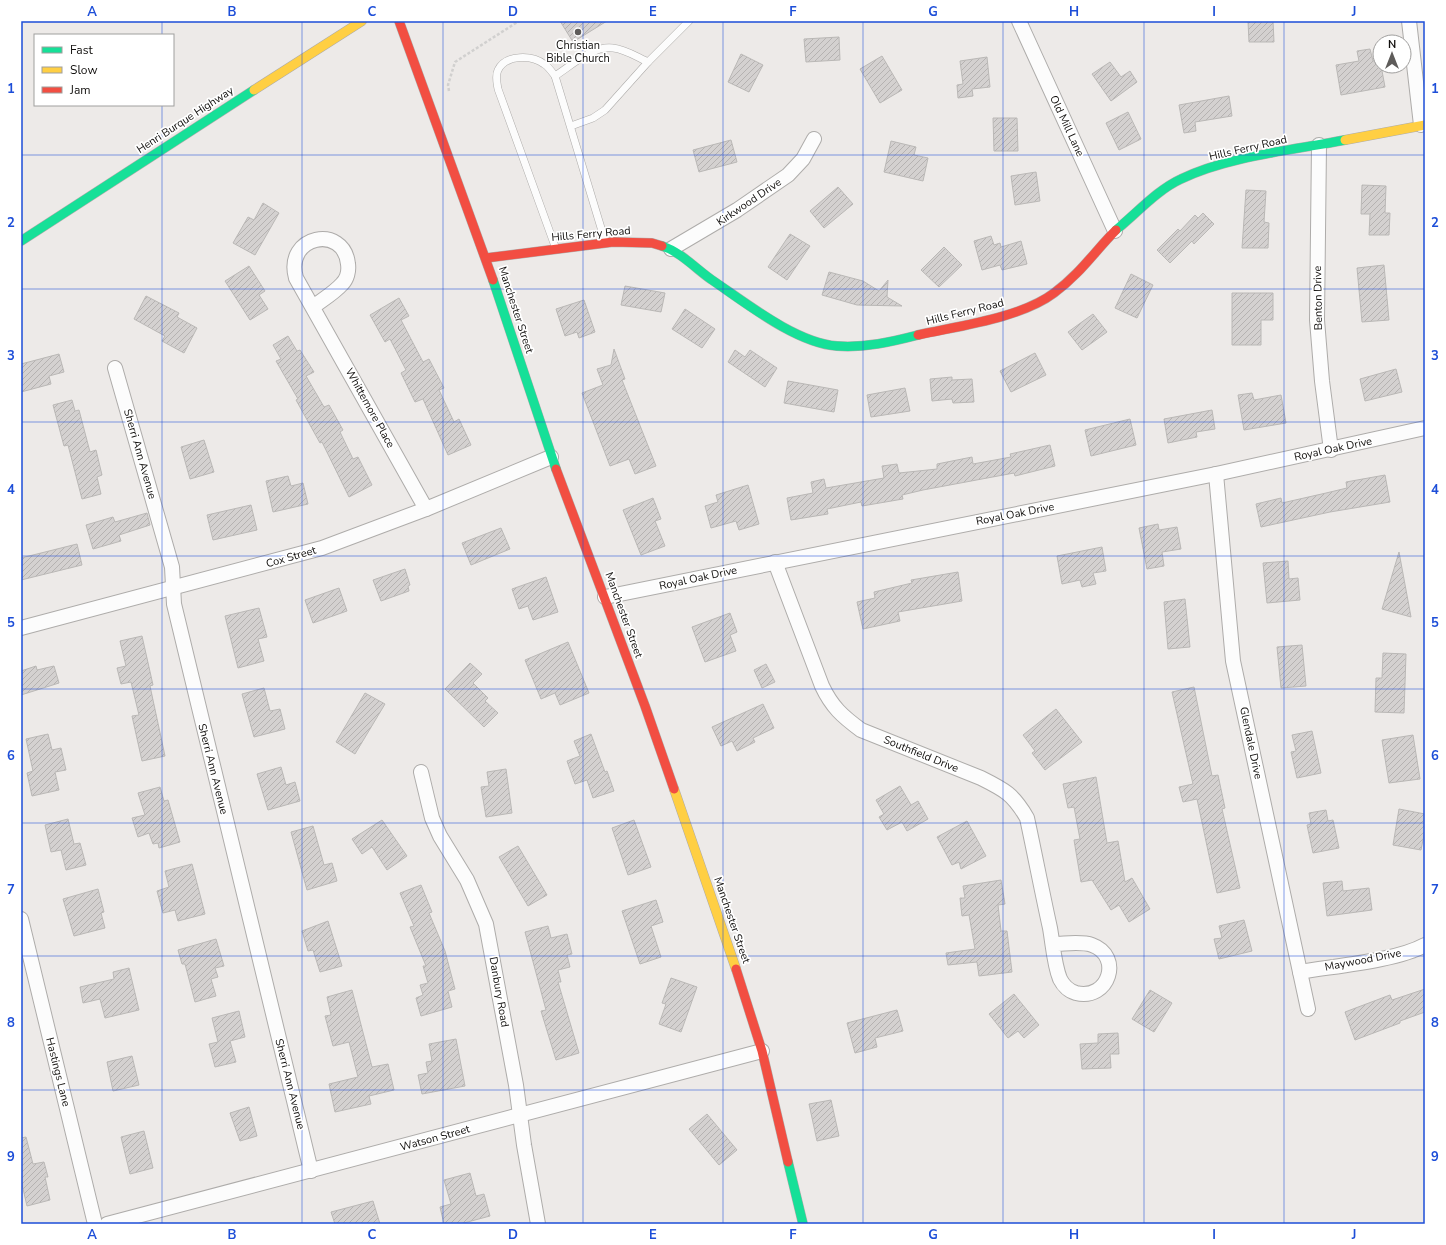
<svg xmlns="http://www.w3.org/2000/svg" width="1446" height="1245" font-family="'Nunito Sans',sans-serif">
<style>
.building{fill:url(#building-hatch);stroke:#bab8b6}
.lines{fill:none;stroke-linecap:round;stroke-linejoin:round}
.lane-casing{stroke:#aeacaa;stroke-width:8}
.street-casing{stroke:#aeacaa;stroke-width:16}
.fast-casing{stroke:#aeacaa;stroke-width:10}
.slow-casing{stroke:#aeacaa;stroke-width:10}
.jam-casing{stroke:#aeacaa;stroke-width:10}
.path{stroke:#d1d0cf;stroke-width:2.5;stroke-dasharray:3 2;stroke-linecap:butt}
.lane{stroke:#fcfcfc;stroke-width:7}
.street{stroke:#fcfcfc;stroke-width:14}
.fast{stroke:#16e098;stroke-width:9}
.slow{stroke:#ffcf43;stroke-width:9}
.jam{stroke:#f24e42;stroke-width:9}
.grid{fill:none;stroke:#1d4ed8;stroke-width:1;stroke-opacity:0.55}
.poi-dot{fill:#5e5c5a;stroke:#fff;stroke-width:1.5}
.labels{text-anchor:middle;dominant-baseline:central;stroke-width:3.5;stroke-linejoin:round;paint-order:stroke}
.poi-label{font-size:11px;fill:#110f0d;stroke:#fff}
.street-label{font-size:11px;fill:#110f0d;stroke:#fff}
.neatline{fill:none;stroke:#1d4ed8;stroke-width:1.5}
.grid-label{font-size:13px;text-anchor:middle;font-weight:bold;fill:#1d4ed8}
</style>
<defs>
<pattern id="building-hatch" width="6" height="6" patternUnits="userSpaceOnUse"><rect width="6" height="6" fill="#d4d1d0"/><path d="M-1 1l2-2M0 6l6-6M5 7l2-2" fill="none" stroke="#b5b2b1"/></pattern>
</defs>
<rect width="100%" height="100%" fill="#edeae8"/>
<!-- building -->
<g class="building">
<path d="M560 21H607L573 42Z"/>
<path d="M1248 21H1273L1274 42H1249Z"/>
<path d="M839 37 840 60 806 62 804 39Z"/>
<path d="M1370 49 1373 61 1380 60 1385 87 1341 95 1336 65 1359 61 1357 51Z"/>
<path d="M741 54 763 65 749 92 728 82Z"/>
<path d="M882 56 902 90 880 103 860 69Z"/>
<path d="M987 57 990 87 972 89 973 96 958 98 957 85 963 84 960 61Z"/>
<path d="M1110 62 1121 77 1130 71 1137 82 1111 101 1092 74Z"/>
<path d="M1229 96 1232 116 1195 122 1196 131 1184 133 1179 105Z"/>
<path d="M1128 112 1141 139 1119 150 1106 123Z"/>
<path d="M993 118H1017L1018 151H994Z"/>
<path d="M731 140 737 162 699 172 693 150Z"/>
<path d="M891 141 916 147 914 155 928 158 923 181 884 172Z"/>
<path d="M1036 172 1040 201 1015 205 1011 176Z"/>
<path d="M1362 185 1386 186 1385 213H1390L1389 235H1369L1370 214H1361Z"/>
<path d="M838 187 853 204 824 228 810 211Z"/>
<path d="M1246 190 1266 191 1264 222 1269 223 1268 248H1242Z"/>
<path d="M263 203 279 213 255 255 233 243 248 217 254 220Z"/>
<path d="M1203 213 1214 224 1194 244 1192 241 1170 263 1157 250 1178 229 1180 231 1195 215 1198 218Z"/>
<path d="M790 234 810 246 787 280 768 267Z"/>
<path d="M991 236 994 245 1000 243 1001 247 1021 241 1027 264 1002 270 1000 265 982 270 974 241Z"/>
<path d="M944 247 962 265 939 287 921 270Z"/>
<path d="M1384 265 1389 320 1362 322 1357 268Z"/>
<path d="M249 266 265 291 259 295 268 309 250 320 225 281Z"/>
<path d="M829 272 863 281 879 291 888 280 887 297 902 306 857 305 822 295Z"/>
<path d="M1131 274 1153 285 1137 318 1115 308Z"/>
<path d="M625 286 665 293 661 312 621 305Z"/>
<path d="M1232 293H1273V320H1261V345H1232Z"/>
<path d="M146 296 179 313 177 317 197 328 184 353 162 341 165 336 134 319Z"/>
<path d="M399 298 409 316 401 320 423 362 429 359 444 388 439 390 454 422 459 419 471 445 448 455 423 399 415 402 401 373 406 370 390 339 385 342 370 315Z"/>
<path d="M584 300 595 332 579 338 577 332 565 336 556 309Z"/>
<path d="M685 309 715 329 702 348 672 329Z"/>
<path d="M1093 314 1107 332 1082 350 1068 332Z"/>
<path d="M288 336 297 351 300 350 314 372 306 376 324 407 329 405 343 430 340 432 353 459 358 457 372 485 349 497 322 442 320 443 296 400 298 399 276 361 281 359 273 345Z"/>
<path d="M614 349 625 379 622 380 656 466 635 474 629 459 610 466 582 393 603 385 597 369 611 365Z"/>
<path d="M735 350 745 357 750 350 777 368 765 387 728 362Z"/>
<path d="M1035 353 1046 375 1011 392 1000 371Z"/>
<path d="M59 354 64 372 49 376 51 384 21 392V364Z"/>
<path d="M1396 369 1402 392 1365 401 1360 379Z"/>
<path d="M952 377V380L972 379 974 402 953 403 952 399 932 401 930 379Z"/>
<path d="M788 381 838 390 834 412 784 403Z"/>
<path d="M905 388 910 411 871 417 867 395Z"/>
<path d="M1252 393 1254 400 1281 395 1286 423 1244 430 1238 395Z"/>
<path d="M72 400 75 411 79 410 90 452 96 450 102 475 97 477 101 494 82 499 68 445 64 446 53 405Z"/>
<path d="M1212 410 1215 429 1196 432 1197 437 1168 443 1164 419Z"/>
<path d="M1130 419 1136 445 1091 456 1085 430Z"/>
<path d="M204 440 214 472 190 479 181 447Z"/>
<path d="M1050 445 1055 466 1015 476 1014 473 923 490 902 495 903 499 862 506 861 502 827 509 828 514 791 520 787 498 813 493 811 482 824 479 826 488 884 478 882 466 897 464 899 473 937 469V464L972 457 973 464 1011 457 1010 454Z"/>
<path d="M1385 475 1390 502 1330 512 1261 527 1256 504 1281 498 1282 503 1326 493 1347 488 1346 482Z"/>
<path d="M288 476 291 486 303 483 308 504 273 512 266 481Z"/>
<path d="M748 485 759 524 739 530 736 521 711 528 705 506 718 502 716 495Z"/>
<path d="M653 498 661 519 655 521 665 546 641 555 623 510Z"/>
<path d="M251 505 257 530 213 540 207 515Z"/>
<path d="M147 513 150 525 119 535 121 541 93 549 86 525 113 517 115 522Z"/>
<path d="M1158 524 1159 530 1177 527 1181 549 1162 552 1164 566 1147 569 1139 528Z"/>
<path d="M501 528 510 549 471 565 462 543Z"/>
<path d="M77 544 82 565 21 580V558Z"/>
<path d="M1102 547 1106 571 1093 573 1096 584 1082 587 1080 580 1062 584 1057 556Z"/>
<path d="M1399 552 1411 617 1382 609Z"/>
<path d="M1288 561 1289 579 1298 578 1300 600 1267 603 1263 563Z"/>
<path d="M405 569 410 585 408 586 409 591 381 601 373 580Z"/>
<path d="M958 572 962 601 898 612 900 621 863 629 857 602 875 598 874 592 912 583 911 580Z"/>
<path d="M546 577 558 612 533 620 528 606 519 609 512 589Z"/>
<path d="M339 588 347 611 313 623 305 600Z"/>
<path d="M1185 599 1190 647 1168 649 1164 602Z"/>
<path d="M259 608 267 637 258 639 264 661 238 668 225 616Z"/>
<path d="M730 613 737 632 730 635 736 651 705 662 692 627Z"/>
<path d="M142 636 153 685 150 686 165 756 142 761 132 716 139 715 131 682 121 684 117 668 126 666 120 641Z"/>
<path d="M568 642 589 693 560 705 555 693 541 699 525 660Z"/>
<path d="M1302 645 1306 686 1281 688 1277 647Z"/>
<path d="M1383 653 1406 654 1404 713 1375 712 1376 678H1382Z"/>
<path d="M470 663 482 674 473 683 488 698 485 701 498 713 484 727 445 689Z"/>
<path d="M766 664 775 682 762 688 754 670Z"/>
<path d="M36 666 37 670 54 666 59 683 21 695V671Z"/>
<path d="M1194 687 1212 776 1218 775 1225 808 1222 809 1240 888 1217 893 1197 799 1183 802 1179 787 1193 784 1172 692Z"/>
<path d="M264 688 270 711 280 709 285 729 254 737 242 694Z"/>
<path d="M365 693 385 704 355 754 336 742Z"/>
<path d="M763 704 774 728 753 738 755 742 737 751 732 741 721 746 712 727Z"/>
<path d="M1056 709 1082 742 1045 770 1032 753 1035 751 1023 735Z"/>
<path d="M1312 731 1321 773 1297 778 1291 752 1296 751 1292 735Z"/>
<path d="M48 734 52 750 61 748 66 770 55 772 59 790 32 796 27 773 33 771 26 739Z"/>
<path d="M591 734 605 772 607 771 614 791 593 798 587 780 575 784 567 761 580 756 574 741Z"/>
<path d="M1413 735 1420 779 1389 783 1382 740Z"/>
<path d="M281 767 286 785 295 782 300 801 268 810 257 774Z"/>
<path d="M506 769 512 813 486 817 481 787 489 786 487 772Z"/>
<path d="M1096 777 1107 843 1118 841 1125 882 1132 878 1150 909 1129 922 1119 905 1111 910 1092 880 1081 882 1074 840 1080 839 1074 807 1068 808 1063 784Z"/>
<path d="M900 786 911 805 918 801 928 819 907 831 902 822 887 830 879 817 884 814 876 800Z"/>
<path d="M160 787 164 801 168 800 180 842 159 848 158 843 153 844 149 833 138 837 132 818 145 815 138 793Z"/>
<path d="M1399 809 1425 814V830L1421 850 1393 845Z"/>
<path d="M1326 810 1328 821 1333 820 1339 848 1313 853 1307 825 1311 824 1309 813Z"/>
<path d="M68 819 74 844 80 843 86 865 66 870 61 850 51 852 45 825Z"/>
<path d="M382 820 407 856 387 870 372 847 362 854 352 839Z"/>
<path d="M634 820 651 867 628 875 612 828Z"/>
<path d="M967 821 986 856 961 869 959 862 952 865 937 837Z"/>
<path d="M313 826 324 865 332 863 337 881 307 890 291 832Z"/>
<path d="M518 846 547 895 528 906 499 857Z"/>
<path d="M192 864 205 914 178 921 175 910 163 913 157 891 169 887 165 871Z"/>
<path d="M1001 880 1005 904 998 905 1001 931H1007L1012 972 979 976 977 962 948 965 946 953 975 949 969 915 962 916 960 898H965L963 886Z"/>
<path d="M1342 881 1343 891 1369 888 1372 910 1327 916 1323 883Z"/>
<path d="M421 885 432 912 429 913 445 951 455 989 448 991 452 1007 421 1016 416 998 423 995 420 985 428 983 423 966H426L410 927 414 926 400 893Z"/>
<path d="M98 889 104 912 101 913 105 928 74 936 63 899Z"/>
<path d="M656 900 663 922 651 926 661 957 640 964 622 911Z"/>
<path d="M1244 920 1252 951 1219 959 1214 939 1222 938 1219 926Z"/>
<path d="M328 921 342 966 320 972 313 950 308 951 302 931Z"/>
<path d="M548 926 551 938 567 934 572 954 567 955 570 967 558 970 561 982H558L579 1053 556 1060 541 1011 546 1010 525 932Z"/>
<path d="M216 939 224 966 215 968 218 977 211 979 216 996 195 1002 185 964H182L178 950Z"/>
<path d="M129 968 139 1010 105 1018 100 999 83 1003 80 987 114 979 113 972Z"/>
<path d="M671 978 697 987 681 1032 659 1024 666 1004 662 1003Z"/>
<path d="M1425 989V1012L1400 1021V1023L1355 1040 1345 1012 1390 995 1392 1000Z"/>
<path d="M352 990 372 1067 388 1064 394 1090 369 1096 371 1104 335 1112 329 1084 358 1077 349 1042 333 1046 325 1016 331 1015 327 997Z"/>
<path d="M1150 990 1172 1003 1154 1032 1132 1019Z"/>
<path d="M1014 994 1039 1025 1024 1038 1018 1031 1008 1038 989 1014Z"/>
<path d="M897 1010 903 1031 875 1038 877 1047 855 1053 847 1023Z"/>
<path d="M239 1011 245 1037 230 1041 236 1062 215 1067 209 1044 218 1042 212 1018Z"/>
<path d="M1118 1033 1119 1054H1110L1111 1068 1082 1069 1080 1044 1098 1043V1034Z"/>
<path d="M456 1039 465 1086 422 1094 418 1075 428 1073 426 1062 432 1061 429 1044Z"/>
<path d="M132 1056 139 1085 113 1091 107 1062Z"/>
<path d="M831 1100 839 1136 817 1141 809 1104Z"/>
<path d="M249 1107 257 1136 240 1141 230 1113Z"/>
<path d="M707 1114 737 1150 719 1165 689 1129Z"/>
<path d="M144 1131 153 1168 130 1174 121 1137Z"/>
<path d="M26 1137 33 1164 44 1162 48 1177H45L50 1200 27 1206 21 1180V1138Z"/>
<path d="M470 1173 476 1196 484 1194 490 1216 460 1224H444L440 1207 451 1204 444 1180Z"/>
<path d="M373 1201 380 1224H335L331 1212Z"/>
</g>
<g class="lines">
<!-- lane casing -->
<g class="lane-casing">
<g id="lane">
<path d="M555 76 605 241"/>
<path d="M571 126 593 118 605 110 648 62"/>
<path d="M556 249 498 89C497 83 495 76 498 70 506 54 532 55 544 64 548 66 552 72 555 76 571 66 593 45 613 48 625 49 637 57 648 62L689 21"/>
</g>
</g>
<!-- street casing -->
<g class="street-casing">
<g id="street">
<path d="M1019 21 1115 231"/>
<path d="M1409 21 1421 125"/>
<path d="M1319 145 1317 320 1322 381 1331 450"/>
<path d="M671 249 737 210 788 175 803 159 814 139"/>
<path d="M313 307C322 300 334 293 342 284 347 279 349 271 348 264 344 224 284 235 296 278L426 509"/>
<path d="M115 368 172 567 174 604 311 1171"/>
<path d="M1216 474 1233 661 1308 1009"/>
<path d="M775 562 822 686C832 707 842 716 861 730L981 778C1005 790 1013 794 1027 818 1035 855 1042 892 1050 928 1053 945 1054 964 1060 979 1063 985 1069 991 1076 993 1109 1001 1123 956 1092 945 1081 941 1065 944 1053 944"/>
<path d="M605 597 1216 474 1425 428"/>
<path d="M21 628 322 548 426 509 551 457"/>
<path d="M421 772 432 818 440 836 467 880 486 924 516 1085 524 1145 538 1224"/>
<path d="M21 919 95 1224"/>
<path d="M1300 972C1334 966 1396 961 1425 945"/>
<path d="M107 1224 762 1051"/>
</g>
</g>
<!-- fast casing -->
<g class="fast-casing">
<g id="fast">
<path d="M1116 230C1137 213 1157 190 1181 179 1228 156 1294 150 1345 140"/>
<path d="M21 241 254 90"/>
<path d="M662 246C681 252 696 269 712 280 746 303 796 343 837 346 865 348 891 342 918 335"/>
<path d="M493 280 556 469"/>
<path d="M788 1162 803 1224"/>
</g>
</g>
<!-- slow casing -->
<g class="slow-casing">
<g id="slow">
<path d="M254 90 362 21"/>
<path d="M1345 140 1425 125"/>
<path d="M674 789 736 969"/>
</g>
</g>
<!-- jam casing -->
<g class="jam-casing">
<g id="jam">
<path d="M399 21 493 280"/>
<path d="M486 258 613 242 652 243 662 246"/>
<path d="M918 335C958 326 1021 318 1054 293 1080 274 1095 251 1116 230"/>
<path d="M556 469 645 706 674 789"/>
<path d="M736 969 762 1051 788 1162"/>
</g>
</g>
<!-- path -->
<path class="path" d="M449 91 448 85 455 62 519 21"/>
<!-- lane -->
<use href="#lane" class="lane"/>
<!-- street -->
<use href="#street" class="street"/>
<!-- fast -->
<use href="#fast" class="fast"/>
<!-- slow -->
<use href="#slow" class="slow"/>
<!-- jam -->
<use href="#jam" class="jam"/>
</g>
<!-- grid -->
<path class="grid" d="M162 21V35M302 21V1224M443 21V1224M583 21V1224M723 21V1224M863 21V1224M1003 21V1224M1144 21V1224M1284 21V1224M162 105V1224M21 155H1425M21 289H1425M21 422H1425M21 556H1425M21 689H1425M21 823H1425M21 956H1425M21 1090H1425"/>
<!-- markers -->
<circle class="poi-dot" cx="578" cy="32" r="4"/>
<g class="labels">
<!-- poi labels -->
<g class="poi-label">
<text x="578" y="45">Christian<tspan x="578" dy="13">Bible Church</tspan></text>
</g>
<!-- street labels -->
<g class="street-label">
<text transform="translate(185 120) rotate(-33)">Henri Burque Highway</text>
<text transform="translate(1067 126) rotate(65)">Old Mill Lane</text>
<text transform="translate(1248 148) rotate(-13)">Hills Ferry Road</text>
<text transform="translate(749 202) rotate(-34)">Kirkwood Drive</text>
<text transform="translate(591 234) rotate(-5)">Hills Ferry Road</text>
<text transform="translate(1318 298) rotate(-91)">Benton Drive</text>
<text transform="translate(516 310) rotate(72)">Manchester Street</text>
<text transform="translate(965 312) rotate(-14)">Hills Ferry Road</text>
<text transform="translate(370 408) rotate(61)">Whittemore Place</text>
<text transform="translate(1333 449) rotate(-12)">Royal Oak Drive</text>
<text transform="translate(140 454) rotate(74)">Sherri Ann Avenue</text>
<text transform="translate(1015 514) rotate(-11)">Royal Oak Drive</text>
<text transform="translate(291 557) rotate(-16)">Cox Street</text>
<text transform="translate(698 578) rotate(-12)">Royal Oak Drive</text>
<text transform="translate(624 615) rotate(70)">Manchester Street</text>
<text transform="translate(1251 743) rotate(78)">Glendale Drive</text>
<text transform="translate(921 754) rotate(22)">Southfield Drive</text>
<text transform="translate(213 769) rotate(76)">Sherri Ann Avenue</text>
<text transform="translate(732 920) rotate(71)">Manchester Street</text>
<text transform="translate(1363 960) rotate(-11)">Maywood Drive</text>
<text transform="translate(499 992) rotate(80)">Danbury Road</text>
<text transform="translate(58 1072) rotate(76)">Hastings Lane</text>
<text transform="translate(290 1084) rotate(76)">Sherri Ann Avenue</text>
<text transform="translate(435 1138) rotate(-15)">Watson Street</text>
</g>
</g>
<!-- border -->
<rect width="1446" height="1245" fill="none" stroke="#ffffff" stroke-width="44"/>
<!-- legend -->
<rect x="34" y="34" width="140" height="72" fill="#ffffff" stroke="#a09f9e"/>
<rect x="42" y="47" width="20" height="6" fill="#16e098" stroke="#a09f9e"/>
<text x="70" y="54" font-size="12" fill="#110f0d">Fast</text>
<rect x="42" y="67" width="20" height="6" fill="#ffcf43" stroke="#a09f9e"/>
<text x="70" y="74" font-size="12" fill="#110f0d">Slow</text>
<rect x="42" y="87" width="20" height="6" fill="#f24e42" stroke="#a09f9e"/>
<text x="70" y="94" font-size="12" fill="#110f0d">Jam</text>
<!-- north arrow -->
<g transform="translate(1392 54)"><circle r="19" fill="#ffffff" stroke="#a09f9e"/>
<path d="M0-3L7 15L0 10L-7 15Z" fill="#5e5c5a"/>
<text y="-6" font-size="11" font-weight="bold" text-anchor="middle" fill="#110f0d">N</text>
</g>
<rect x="22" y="22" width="1402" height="1201" class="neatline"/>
<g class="grid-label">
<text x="92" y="16">A</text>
<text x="232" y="16">B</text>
<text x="372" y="16">C</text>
<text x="513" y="16">D</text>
<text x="653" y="16">E</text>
<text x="793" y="16">F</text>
<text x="933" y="16">G</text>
<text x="1074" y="16">H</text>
<text x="1214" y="16">I</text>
<text x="1354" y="16">J</text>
<text x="11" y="93">1</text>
<text x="1435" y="93">1</text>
<text x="11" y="227">2</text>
<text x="1435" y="227">2</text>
<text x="11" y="360">3</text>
<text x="1435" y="360">3</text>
<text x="11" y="494">4</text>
<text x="1435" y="494">4</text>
<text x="11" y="627">5</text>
<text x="1435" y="627">5</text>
<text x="11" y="760">6</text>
<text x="1435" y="760">6</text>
<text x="11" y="894">7</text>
<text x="1435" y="894">7</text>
<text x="11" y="1027">8</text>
<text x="1435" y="1027">8</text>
<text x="11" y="1161">9</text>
<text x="1435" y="1161">9</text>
<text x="92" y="1239">A</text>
<text x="232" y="1239">B</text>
<text x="372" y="1239">C</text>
<text x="513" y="1239">D</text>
<text x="653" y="1239">E</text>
<text x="793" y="1239">F</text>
<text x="933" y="1239">G</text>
<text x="1074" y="1239">H</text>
<text x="1214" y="1239">I</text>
<text x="1354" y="1239">J</text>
</g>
</svg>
